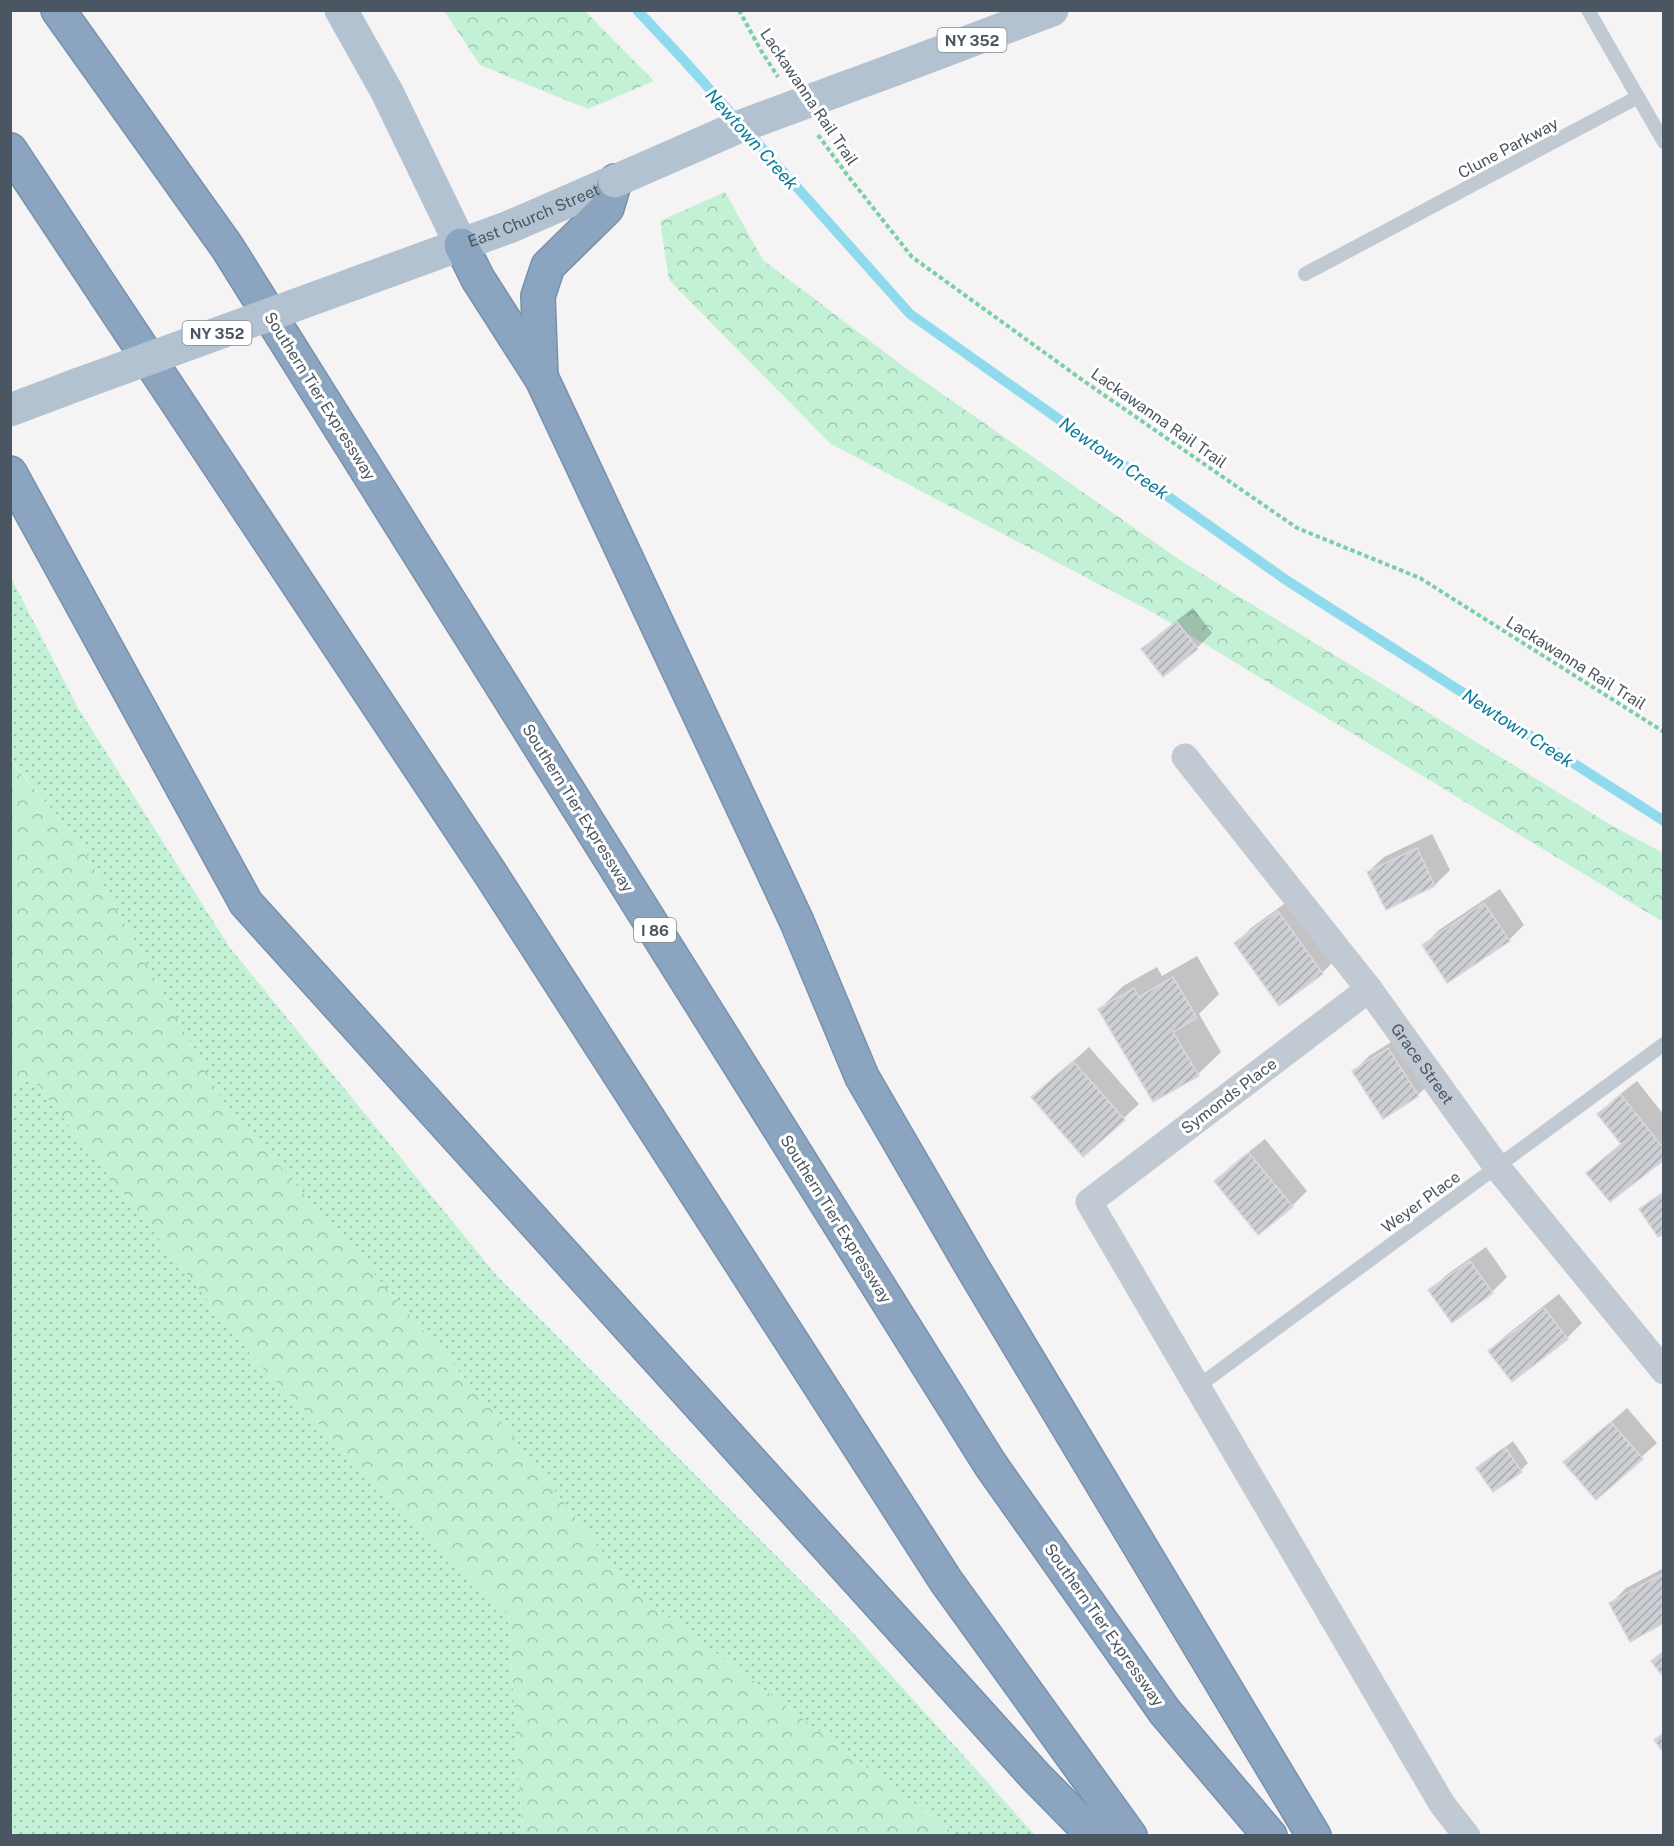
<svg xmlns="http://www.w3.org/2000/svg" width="1674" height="1846" font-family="'Public Sans',sans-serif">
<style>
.grass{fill:url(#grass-dots)}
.forest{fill:url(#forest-crowns)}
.shadow{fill:#0003}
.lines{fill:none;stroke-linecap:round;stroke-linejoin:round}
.stream{stroke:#90daee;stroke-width:10}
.building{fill:url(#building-hatch);stroke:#d7d9de;stroke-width:1.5}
.motorway-casing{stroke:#7690ad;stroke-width:36}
.path{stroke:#7ad0a6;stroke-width:4;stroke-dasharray:4.5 3;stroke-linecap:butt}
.service{stroke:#c1cad2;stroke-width:14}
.minor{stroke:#c1cad2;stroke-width:27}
.primary{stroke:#b3c2d1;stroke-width:33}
.motorway{stroke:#8ba5c1;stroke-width:33}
.primary-bridge{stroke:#b3c2d1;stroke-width:33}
.labels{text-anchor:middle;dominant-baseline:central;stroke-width:6;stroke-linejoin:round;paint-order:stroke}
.shield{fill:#fff;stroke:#808990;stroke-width:1.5}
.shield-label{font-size:15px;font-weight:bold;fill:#4a5661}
.street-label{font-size:16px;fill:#4a5661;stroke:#fff}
.water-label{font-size:18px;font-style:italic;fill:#0c7c9b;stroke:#fff}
</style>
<defs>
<pattern id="grass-dots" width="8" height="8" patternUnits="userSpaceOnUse" patternTransform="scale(1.5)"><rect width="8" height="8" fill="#c3f1d5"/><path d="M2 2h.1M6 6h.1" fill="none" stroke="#a0c6b0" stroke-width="1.8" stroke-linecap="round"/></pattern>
<pattern id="forest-crowns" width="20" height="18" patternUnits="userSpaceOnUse" patternTransform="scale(1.5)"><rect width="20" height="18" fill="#c3f1d5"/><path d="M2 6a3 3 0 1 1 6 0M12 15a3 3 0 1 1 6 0" fill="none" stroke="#a0c6b0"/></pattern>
<pattern id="building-hatch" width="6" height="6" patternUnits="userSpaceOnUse" patternTransform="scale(1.5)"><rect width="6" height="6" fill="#cdcfd5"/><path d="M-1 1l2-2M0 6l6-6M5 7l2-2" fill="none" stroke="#a8abb0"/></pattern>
</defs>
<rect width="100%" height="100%" fill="#f5f3f3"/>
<!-- grass -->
<g class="grass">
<path d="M10 576 78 708 230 948 496 1275 853 1633 1035 1835H956L630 1588 485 1401 222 1100 83 848 11 760Z"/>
<path d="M31 1077 256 1361 508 1615 522 1826 513 1836H11L10 1093Z"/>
</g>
<!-- forest -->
<g class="forest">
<path d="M444 11H585L654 81 588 109 480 65Z"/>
<path d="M725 192 763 260 911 372 1183 562 1611 825 1663 853V922L1154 613 831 444 669 280 660 221Z"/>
<path d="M10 760 83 848 222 1100 485 1401 630 1588 956 1835H513L522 1826 508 1615 256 1361 31 1077 11 1093Z"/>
</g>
<!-- shadow -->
<g class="shadow">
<path d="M1193 608 1212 633 1197 648 1163 675 1143 650 1158 635Z"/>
<path d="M1432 834 1450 870 1435 885 1368 872 1384 857Z"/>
<path d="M1500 889 1524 925 1509 940 1448 981 1424 945 1439 930Z"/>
<path d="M1294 897 1337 958 1322 973 1236 943 1251 928Z"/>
<path d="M1197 956 1219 994 1199 1014 1221 1052 1198 1074 1100 1009 1123 986 1157 967 1162 976Z"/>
<path d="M1404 1034 1433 1080 1418 1095 1354 1071 1369 1056Z"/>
<path d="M1089 1047 1139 1104 1083 1155 1033 1097Z"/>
<path d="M1637 1081 1664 1115V1158L1588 1173 1622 1143 1599 1114 1614 1099Z"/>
<path d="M1265 1139 1307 1191 1292 1206 1216 1181 1231 1166Z"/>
<path d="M1486 1247 1507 1277 1492 1292 1430 1291 1445 1276Z"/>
<path d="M1559 1294 1582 1323 1567 1338 1490 1351 1505 1336Z"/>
<path d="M1627 1408 1657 1443 1596 1498 1565 1462Z"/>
<path d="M1513 1441 1528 1463 1521 1470 1478 1468Z"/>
<path d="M1664 1568V1622L1611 1603 1626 1588Z"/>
</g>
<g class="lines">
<!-- stream -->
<path class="stream" d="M637 10 681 57 910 314 1286 580 1664 821"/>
</g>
<!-- building -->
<g class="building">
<path d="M1177 622 1198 649 1163 677 1141 649Z"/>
<path d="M1417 848 1435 886 1386 910 1367 872Z"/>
<path d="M1484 903 1510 941 1447 983 1422 945Z"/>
<path d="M1278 911 1323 974 1279 1006 1234 943Z"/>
<path d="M1173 977 1197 1018 1173 1032 1199 1076 1153 1102 1098 1009 1134 988 1139 997Z"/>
<path d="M1388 1048 1419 1096 1383 1119 1352 1071Z"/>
<path d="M1073 1061 1125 1120 1083 1157 1031 1097Z"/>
<path d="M1621 1095 1664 1149V1160L1610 1202 1586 1173 1621 1144 1597 1114Z"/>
<path d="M1249 1153 1293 1207 1258 1235 1214 1181Z"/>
<path d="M1664 1192V1234L1658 1237 1639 1209Z"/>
<path d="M1470 1261 1493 1293 1452 1323 1428 1290Z"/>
<path d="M1544 1308 1568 1339 1512 1382 1488 1351Z"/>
<path d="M1611 1422 1643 1459 1596 1500 1563 1462Z"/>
<path d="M1505 1447 1522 1472 1493 1492 1476 1468Z"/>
<path d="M1664 1573V1623L1630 1642 1609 1603Z"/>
<path d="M1664 1651V1672L1661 1674 1651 1661Z"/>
<path d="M1664 1733V1753L1654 1740Z"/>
</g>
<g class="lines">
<!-- motorway casing -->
<g class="motorway-casing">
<g id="motorway">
<path d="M58 10 227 247 990 1464 1165 1712 1270 1836"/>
<path d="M10 150 490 873 946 1581 1130 1836"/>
<path d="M461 245 478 279 542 379 797 922 862 1077 974 1270 1314 1836"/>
<path d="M541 377 538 296 548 266 607 208 615 181"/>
<path d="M10 473 246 903 1036 1777 1094 1836"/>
</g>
</g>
<!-- path -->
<g class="path">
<path d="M739 10 760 49 778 77"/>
<path d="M818 135 848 176 912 257 1088 384 1297 528 1420 578 1664 732"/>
</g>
<!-- service -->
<g class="service">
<path d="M1638 97 1664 142"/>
<path d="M1305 274 1638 97 1588 10"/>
<path d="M1197 1387 1664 1044"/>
</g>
<!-- minor -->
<g class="minor">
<path id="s1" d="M1185 757 1369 989 1497 1167 1664 1371"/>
<path d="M1369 989 1089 1202 1442 1804 1467 1836"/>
</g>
<!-- primary -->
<g class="primary">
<path d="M341 10 387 92 461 245"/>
<path d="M893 70 1052 10"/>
<path id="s2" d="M356 283 509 227 615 181"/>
<path d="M10 410 79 384"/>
</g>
<!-- motorway -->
<use href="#motorway" class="motorway"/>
<!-- primary-bridge -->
<g class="primary-bridge">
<path d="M615 181 736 128 893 70"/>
<path d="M79 384 356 283"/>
</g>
</g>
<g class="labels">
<!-- shield labels -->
<g class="shield">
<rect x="937.5" y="28" width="69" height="24" rx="4.5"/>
<rect x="182.5" y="321" width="69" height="24" rx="4.5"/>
<rect x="634" y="918" width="42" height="24" rx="4.5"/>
</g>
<g class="shield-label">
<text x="972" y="40">NY 352</text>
<text x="217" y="333">NY 352</text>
<text x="655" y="930">I 86</text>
</g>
<!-- street labels -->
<g class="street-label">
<text transform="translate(809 97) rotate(56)">Lackawanna Rail Trail</text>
<text transform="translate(1508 148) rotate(-28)">Clune Parkway</text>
<text stroke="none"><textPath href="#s2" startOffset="190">East Church Street</textPath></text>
<text transform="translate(320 396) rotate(58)">Southern Tier Expressway</text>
<text transform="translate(1159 418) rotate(35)">Lackawanna Rail Trail</text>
<text transform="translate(1576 663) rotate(32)">Lackawanna Rail Trail</text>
<text transform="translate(578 808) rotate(58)">Southern Tier Expressway</text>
<text stroke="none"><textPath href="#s1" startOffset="388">Grace Street</textPath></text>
<text transform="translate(1229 1096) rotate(-37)">Symonds Place</text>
<text transform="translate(1421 1202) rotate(-36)">Weyer Place</text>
<text transform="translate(836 1219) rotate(58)">Southern Tier Expressway</text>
<text transform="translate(1104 1625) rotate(55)">Southern Tier Expressway</text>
</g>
<!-- water labels -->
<g class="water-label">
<text transform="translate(752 139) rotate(48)">Newtown Creek</text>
<text transform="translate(1114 458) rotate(35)">Newtown Creek</text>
<text transform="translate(1518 728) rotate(33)">Newtown Creek</text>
</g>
</g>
<!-- border -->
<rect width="1674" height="1846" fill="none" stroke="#4a5661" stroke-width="24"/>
</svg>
